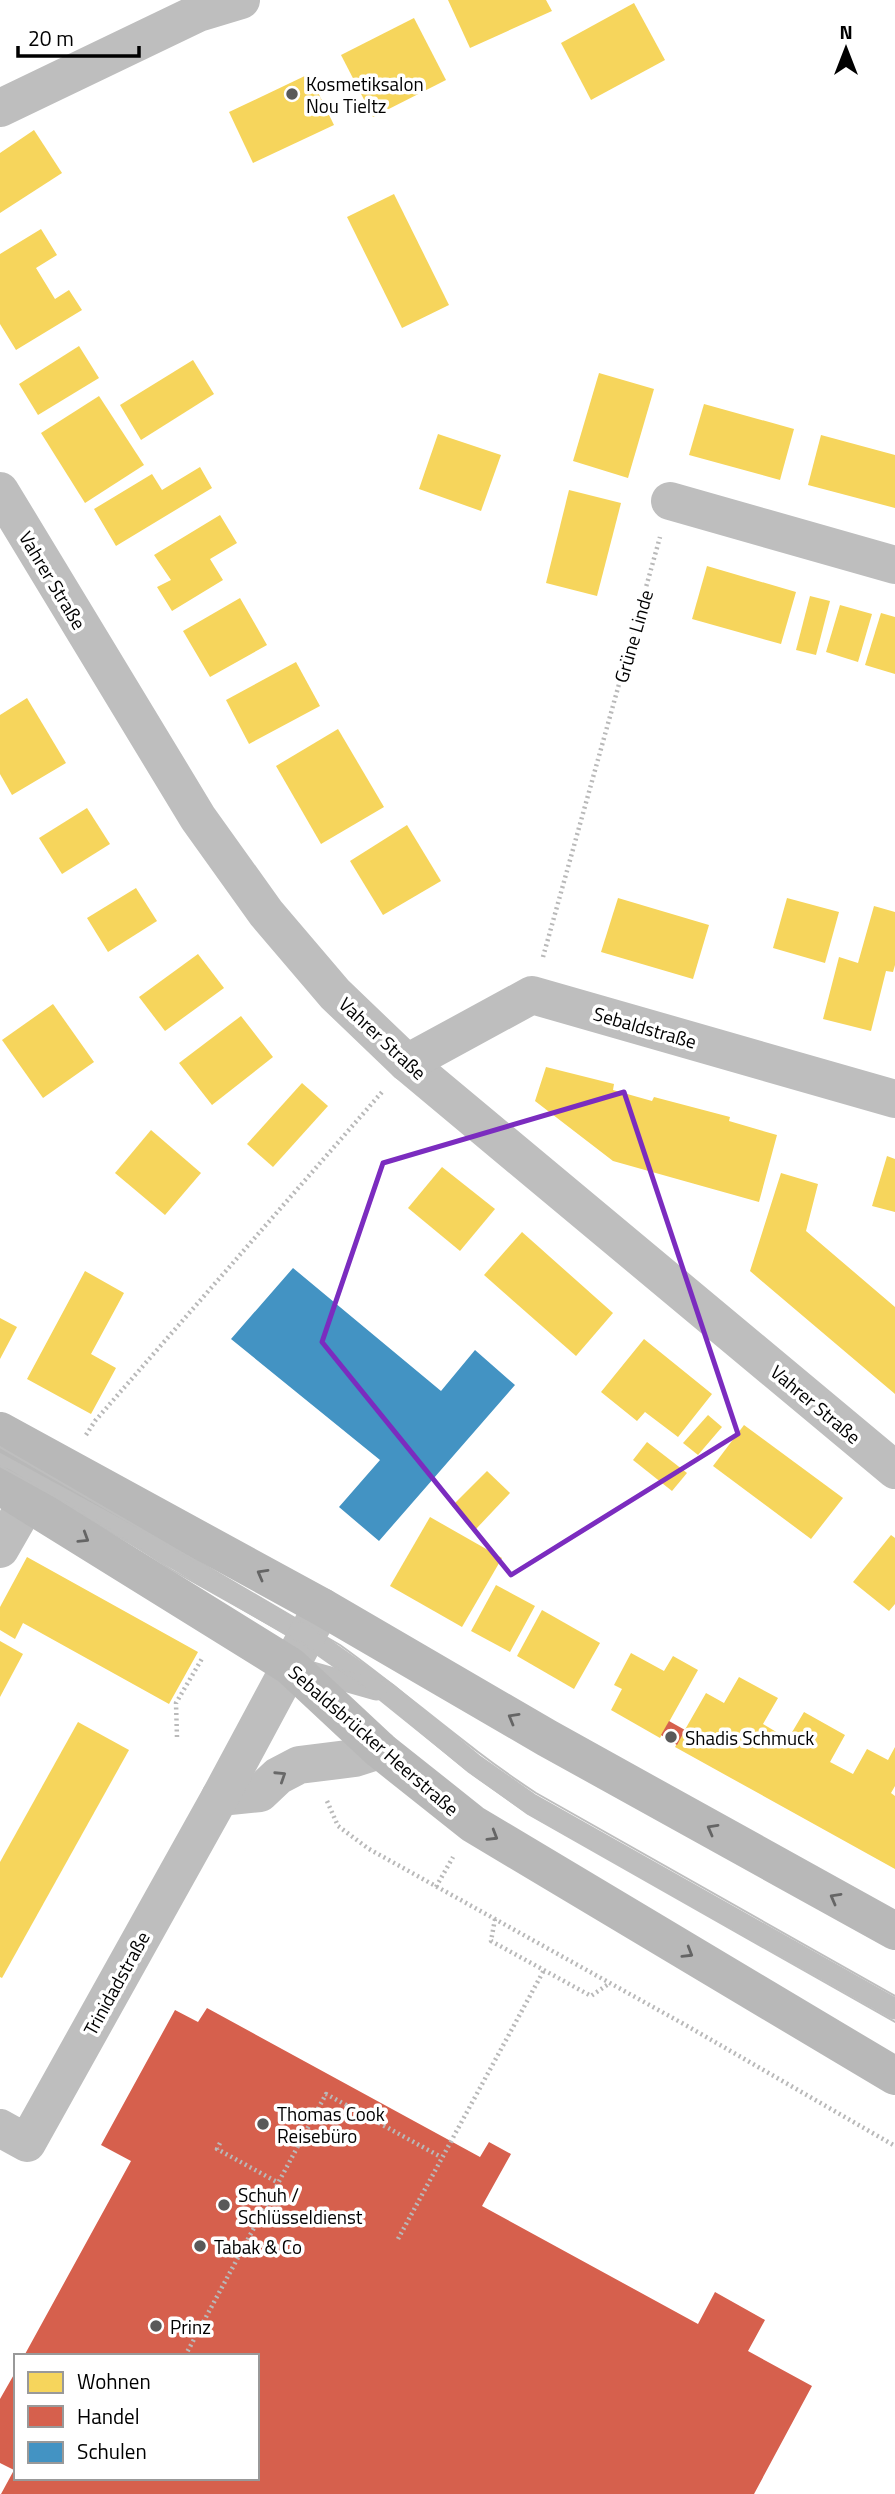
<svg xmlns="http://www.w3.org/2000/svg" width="895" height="2494" font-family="'Titillium Web',sans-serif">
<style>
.homes{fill:#f6d55c}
.shops{fill:#d6604d}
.schools{fill:#4393c3}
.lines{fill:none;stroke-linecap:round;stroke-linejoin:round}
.path{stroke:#b9b9b9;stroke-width:4.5;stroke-dasharray:2 3.5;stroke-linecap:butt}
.service{stroke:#bebebe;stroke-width:21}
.minor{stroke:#bebebe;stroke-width:38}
.secondary{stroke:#b8b8b8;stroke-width:38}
.tram{stroke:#bebebe;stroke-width:2}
.oneway{stroke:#656565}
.oneway2{stroke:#686868}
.marked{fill:none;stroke:#7b2cbf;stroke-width:5;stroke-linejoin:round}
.poi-dot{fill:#595959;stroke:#fff;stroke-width:2.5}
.labels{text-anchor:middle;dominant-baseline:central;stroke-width:7;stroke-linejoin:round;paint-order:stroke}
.poi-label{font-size:19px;fill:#000;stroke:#fff;text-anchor:start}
.street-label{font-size:19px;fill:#000;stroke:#fff}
</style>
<rect width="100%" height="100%" fill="#fff"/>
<!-- homes -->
<g class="homes">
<path d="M448 0H546L552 11 470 48Z"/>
<path d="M634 3 665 60 591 100 561 43Z"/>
<path d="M414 18 446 80 373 117 341 55Z"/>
<path d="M309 74 334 125 253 163 229 112Z"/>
<path d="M34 130 62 173 0 213V153Z"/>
<path d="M394 194 449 305 402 328 347 217Z"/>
<path d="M41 229 57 255 36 268 55 299 69 290 82 310 16 350 0 324V254Z"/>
<path d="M79 346 99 378 38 415 19 384Z"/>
<path d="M193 360 214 394 141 440 120 405Z"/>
<path d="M599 373 654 389 628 478 573 461Z"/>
<path d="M99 396 144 465 85 503 41 433Z"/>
<path d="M704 404 794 429 780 480 689 455Z"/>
<path d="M438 434 501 455 481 511 419 489Z"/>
<path d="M821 435 895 455V508L808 485Z"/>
<path d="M200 467 212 488 116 546 94 509 152 474 162 490Z"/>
<path d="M569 490 621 503 597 596 546 583Z"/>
<path d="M220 515 237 543 210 559 223 580 172 611 157 587 171 580 154 555Z"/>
<path d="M707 566 796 592 781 644 692 619Z"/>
<path d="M810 596 830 601 816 655 796 650Z"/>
<path d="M240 598 267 645 210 677 183 631Z"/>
<path d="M840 605 872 614 858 662 826 652Z"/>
<path d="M881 613 895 617V674L865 665Z"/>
<path d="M296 662 320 706 249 744 226 700Z"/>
<path d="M27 698 66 763 12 795 0 774V715Z"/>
<path d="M338 729 384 807 321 844 276 766Z"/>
<path d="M87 808 110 844 62 874 39 838Z"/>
<path d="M407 825 441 881 383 915 350 861Z"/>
<path d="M136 888 157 921 108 952 87 918Z"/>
<path d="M618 898 709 925 693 979 601 952Z"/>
<path d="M787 898 839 912 825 963 773 948Z"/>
<path d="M874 906 895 912V965L893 972 886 971 871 1031 823 1019 839 957 858 963Z"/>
<path d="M198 954 224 988 165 1031 139 997Z"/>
<path d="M53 1004 94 1062 43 1098 2 1040Z"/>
<path d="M241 1016 273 1057 212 1105 179 1063Z"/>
<path d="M546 1067 614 1084 613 1090 652 1101 654 1097 730 1117 729 1121 777 1135 759 1202 613 1161 535 1101Z"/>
<path d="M302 1083 328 1106 273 1167 247 1144Z"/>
<path d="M151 1130 201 1173 165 1215 115 1173Z"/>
<path d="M887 1156 895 1159V1212L872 1206Z"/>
<path d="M442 1167 495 1209 460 1251 408 1208Z"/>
<path d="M781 1173 818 1184 806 1231 895 1307V1394L750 1271Z"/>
<path d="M522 1232 613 1313 576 1356 484 1275Z"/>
<path d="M85 1271 124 1293 91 1354 116 1368 91 1414 27 1379Z"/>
<path d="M0 1318 17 1327 0 1359Z"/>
<path d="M644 1339 712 1394 678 1437 645 1412 637 1421 601 1392Z"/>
<path d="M708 1415 722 1427 698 1455 683 1443Z"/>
<path d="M744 1425 843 1498 811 1539 713 1466Z"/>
<path d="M647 1442 687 1473 672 1491 633 1460Z"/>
<path d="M487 1471 510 1493 476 1529 452 1506Z"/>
<path d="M430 1517 502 1558 462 1627 390 1586Z"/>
<path d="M891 1535 895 1538V1604L889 1611 853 1582Z"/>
<path d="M27 1557 198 1652 169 1704 23 1623 15 1639 0 1630V1607Z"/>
<path d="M496 1585 535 1606 510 1652 471 1631Z"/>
<path d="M542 1610 600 1643 574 1689 517 1656Z"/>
<path d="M0 1641 23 1654 0 1697Z"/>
<path d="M631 1653 664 1671 673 1656 698 1670 660 1738 611 1710 622 1689 614 1685Z"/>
<path d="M739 1677 778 1698 763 1724 788 1739 804 1712 845 1735 830 1762 853 1774 867 1749 888 1760 895 1747V1786L891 1793 895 1796V1869L675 1747 706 1693 724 1703Z"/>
<path d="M78 1722 129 1750 2 1978 0 1977V1862Z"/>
</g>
<!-- shops -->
<g class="shops">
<path d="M669 1721 685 1730 677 1745 661 1735Z"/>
<path d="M207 2008 480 2157 489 2142 511 2154 482 2206 698 2324 715 2292 765 2320 748 2351 812 2386 754 2494H1L14 2470 0 2463V2399L16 2371V2478H257V2356H24L131 2161 101 2145 175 2010 198 2022Z"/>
</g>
<!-- schools -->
<path class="schools" d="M293 1268 441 1391 475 1350 515 1385 379 1541 339 1507 380 1460 231 1339Z"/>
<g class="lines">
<!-- path -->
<g class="path">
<path d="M543 957 660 537"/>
<path d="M86 1435 95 1421 382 1092"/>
<path d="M177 1737 176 1703 203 1657"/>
<path d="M327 1801 338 1826 369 1849 689 2027 895 2146"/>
<path d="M436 1887 453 1857"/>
<path d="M495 1919 491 1941 591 1996 610 1983"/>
<path d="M220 2143 217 2149 277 2182"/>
<path d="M398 2239 544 1970"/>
<path d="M185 2356 326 2094 441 2157"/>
</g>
<!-- service -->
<g class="service">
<path d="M0 1456 307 1636 388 1693 474 1764 531 1804 895 2009"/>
<path d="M302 1669 376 1690"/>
</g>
<!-- minor -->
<g class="minor">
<path d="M0 108 198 13 241 0"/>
<path d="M0 491 198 818 266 913 335 994 407 1063 895 1470"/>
<path d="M670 501 895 565"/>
<path d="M407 1063 532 995 895 1099"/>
<path d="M0 1549 27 1502"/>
<path d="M220 1797 260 1793 278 1776 299 1765 355 1758 380 1750"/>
<path d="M0 2128 27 2143 220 1797 322 1607"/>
</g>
<!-- secondary -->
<g class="secondary">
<path d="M0 1431 322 1607 547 1738 895 1931"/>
<path d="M0 1486 290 1666 380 1750 473 1824 895 2076"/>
</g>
<!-- tram -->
<g class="tram">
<path d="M0 1447 340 1645C407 1693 467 1748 536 1793L895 1996"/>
<path d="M0 1466 76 1508 172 1570 302 1643 364 1687 467 1770 528 1814 895 2022"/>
</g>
</g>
<!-- one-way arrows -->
<defs><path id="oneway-chevron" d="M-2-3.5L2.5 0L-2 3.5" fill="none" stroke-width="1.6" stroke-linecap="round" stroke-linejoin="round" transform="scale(1.75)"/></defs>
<g class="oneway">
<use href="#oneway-chevron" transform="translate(84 1538) rotate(32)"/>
<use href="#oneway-chevron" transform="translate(262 1574) rotate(-151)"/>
<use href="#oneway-chevron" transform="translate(513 1718) rotate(-150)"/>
<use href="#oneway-chevron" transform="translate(712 1829) rotate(-151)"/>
<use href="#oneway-chevron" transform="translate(493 1836) rotate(31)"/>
<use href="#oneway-chevron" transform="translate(835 1898) rotate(-151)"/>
<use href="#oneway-chevron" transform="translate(688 1953) rotate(31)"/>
</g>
<use class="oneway2" href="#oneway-chevron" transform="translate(281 1776) rotate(-33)"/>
<!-- marked area -->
<path class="marked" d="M624 1092 738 1434 511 1575 322 1342 383 1163Z"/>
<!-- markers -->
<g class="poi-dot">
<circle cx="292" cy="94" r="7"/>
<circle cx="671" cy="1737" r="7"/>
<circle cx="263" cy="2124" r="7"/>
<circle cx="224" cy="2205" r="7"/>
<circle cx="200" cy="2246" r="7"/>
<circle cx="156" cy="2326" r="7"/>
</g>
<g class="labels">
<!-- poi labels -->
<g class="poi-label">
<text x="306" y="83">Kosmetiksalon<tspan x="306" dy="22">Nou Tieltz</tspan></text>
<text x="685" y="1737">Shadis Schmuck</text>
<text x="277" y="2113">Thomas Cook<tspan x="277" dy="22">Reisebüro</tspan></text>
<text x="238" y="2194">Schuh /<tspan x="238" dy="22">Schlüsseldienst</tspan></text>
<text x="214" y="2246">Tabak &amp; Co</text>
<text x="170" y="2326">Prinz</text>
</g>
<!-- street labels -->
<g class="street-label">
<text transform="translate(53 580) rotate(59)">Vahrer Straße</text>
<text transform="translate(633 636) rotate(-74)">Grüne Linde</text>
<text transform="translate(645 1027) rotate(16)">Sebaldstraße</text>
<text transform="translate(383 1038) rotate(43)">Vahrer Straße</text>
<text transform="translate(816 1404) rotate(40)">Vahrer Straße</text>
<text transform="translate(374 1740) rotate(41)">Sebaldsbrücker Heerstraße</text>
<text transform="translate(116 1983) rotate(-61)">Trinidadstraße</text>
</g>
</g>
<!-- legend -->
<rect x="14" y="2354" width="245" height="126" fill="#ffffff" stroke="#999999" stroke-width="2"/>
<rect x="28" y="2372" width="35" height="21" fill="#f6d55c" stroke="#999999" stroke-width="2"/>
<text x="77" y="2389" font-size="21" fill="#000000">Wohnen</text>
<rect x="28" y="2406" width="35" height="21" fill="#d6604d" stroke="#999999" stroke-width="2"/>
<text x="77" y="2424" font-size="21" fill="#000000">Handel</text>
<rect x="28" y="2442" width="35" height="21" fill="#4393c3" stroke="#999999" stroke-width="2"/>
<text x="77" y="2459" font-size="21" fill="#000000">Schulen</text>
<!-- north arrow -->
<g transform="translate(846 49)" stroke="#ffffff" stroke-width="5" paint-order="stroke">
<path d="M0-5L12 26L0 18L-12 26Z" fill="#000000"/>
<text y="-10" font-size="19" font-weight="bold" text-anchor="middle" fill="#000000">N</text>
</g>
<!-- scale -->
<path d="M18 46v10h121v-10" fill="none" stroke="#000000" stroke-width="3.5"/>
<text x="28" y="46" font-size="21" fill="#000000" stroke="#ffffff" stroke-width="5" paint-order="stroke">20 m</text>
</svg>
